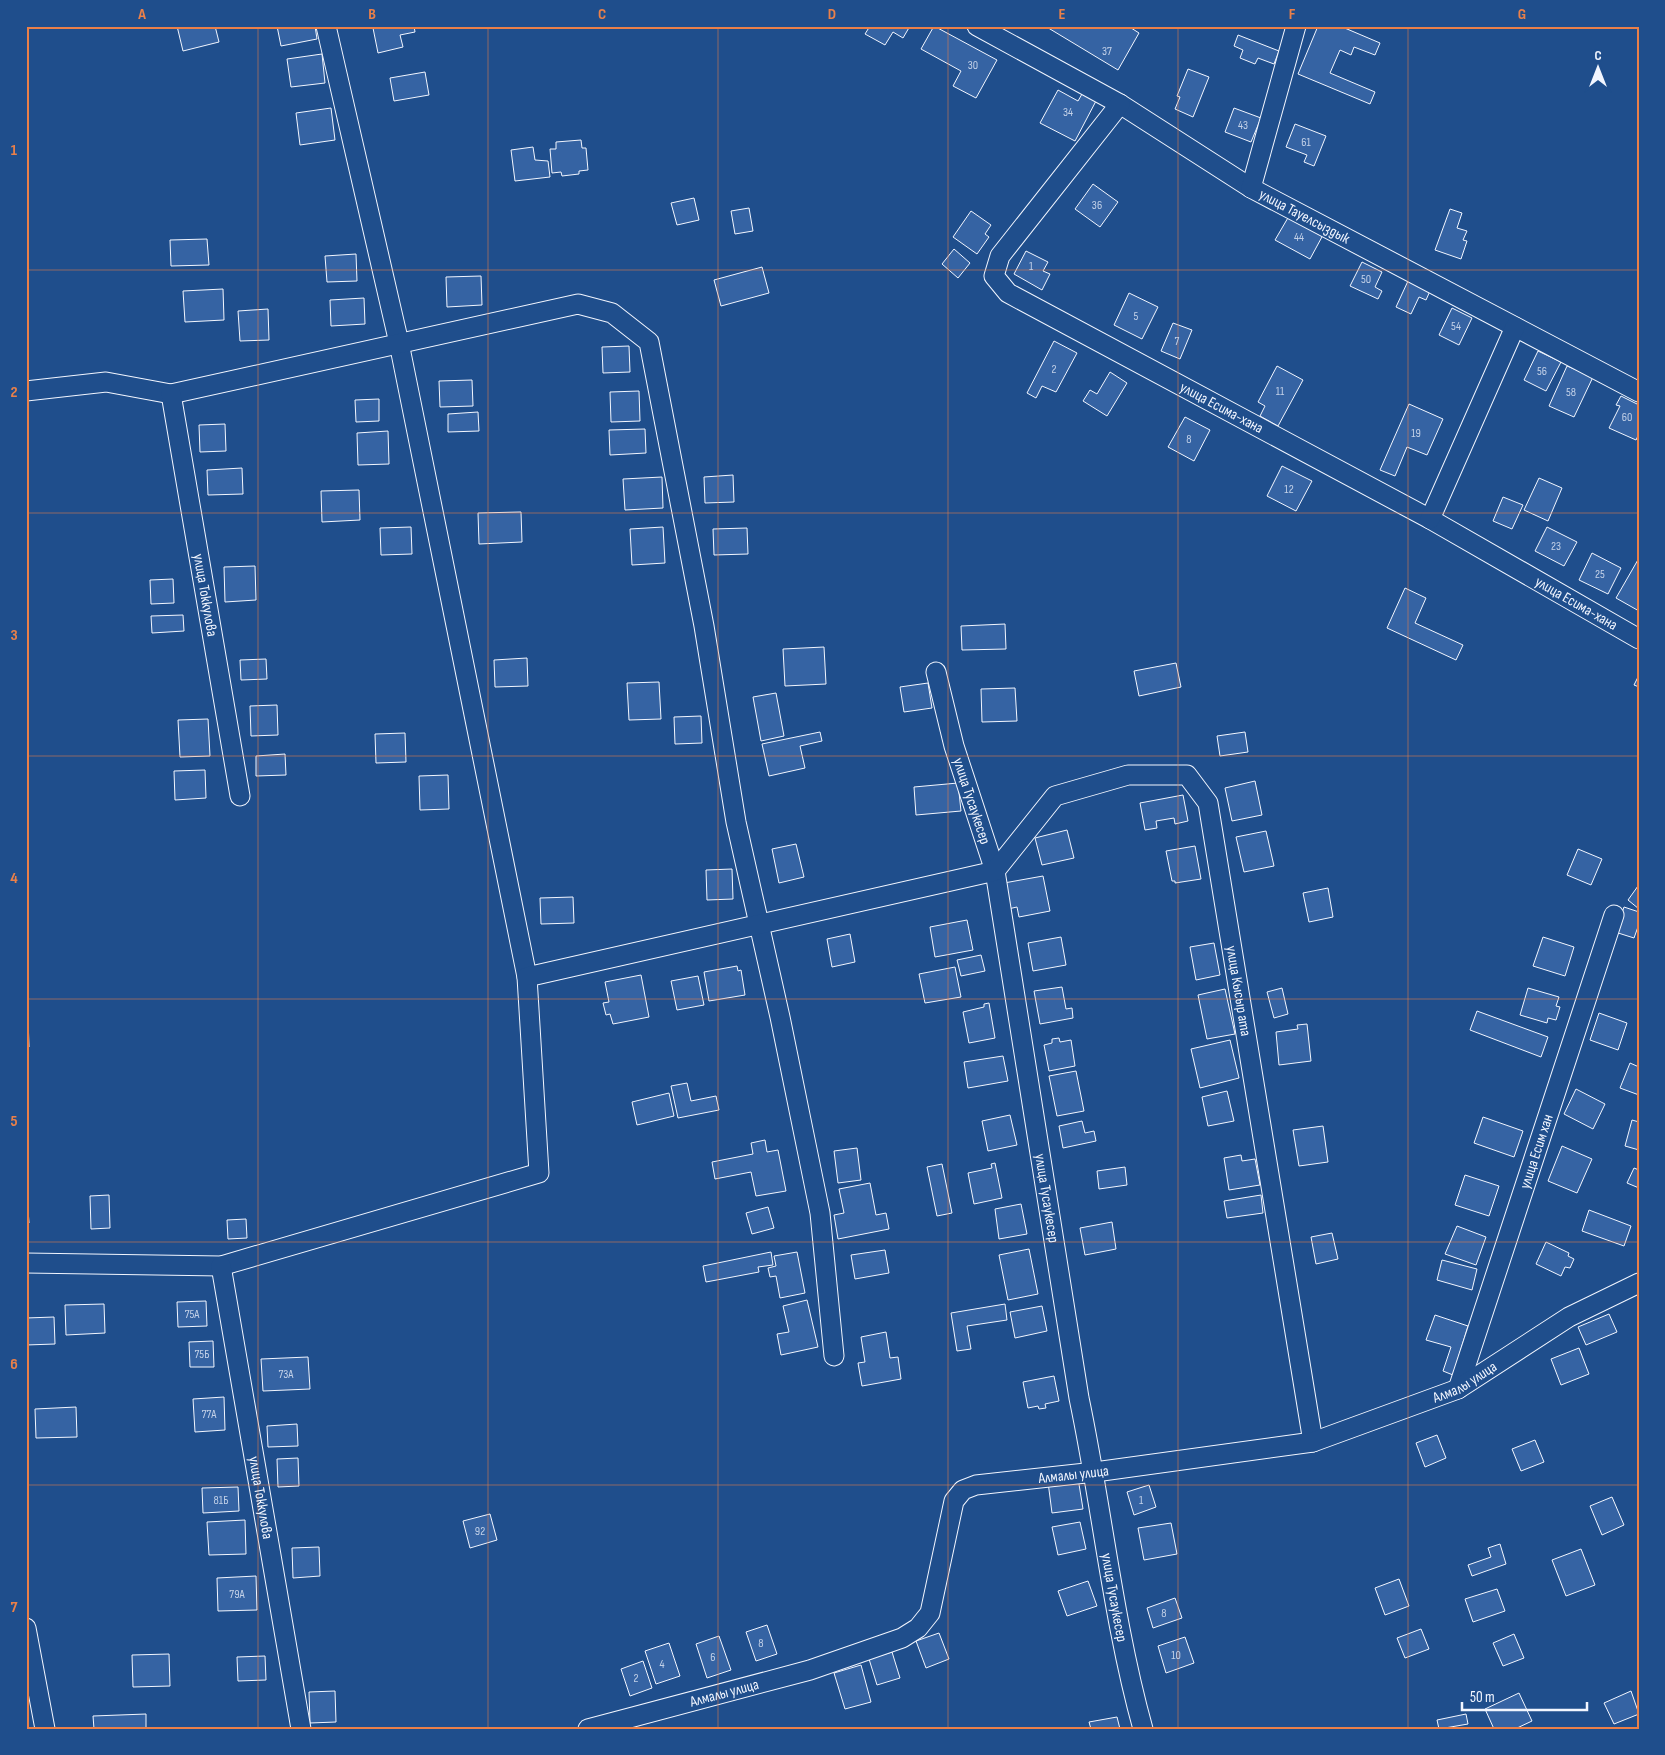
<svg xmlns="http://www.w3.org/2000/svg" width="1665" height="1755" font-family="'Sofia Sans Condensed',sans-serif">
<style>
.building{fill:#3563a3;stroke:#f2f6ff}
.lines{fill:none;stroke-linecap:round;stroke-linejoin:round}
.minor-casing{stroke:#f2f6ff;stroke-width:21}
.minor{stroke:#1f4e8c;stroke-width:19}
.grid{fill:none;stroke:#ea8049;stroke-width:1;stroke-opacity:0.55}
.labels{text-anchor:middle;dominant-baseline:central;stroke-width:4;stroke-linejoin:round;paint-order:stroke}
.number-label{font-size:12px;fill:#c3d1e8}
.street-label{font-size:15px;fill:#f2f6ff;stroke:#1f4e8c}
.neatline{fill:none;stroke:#ea8049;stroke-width:2}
.grid-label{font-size:16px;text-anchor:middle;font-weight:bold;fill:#ea8049}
</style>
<rect width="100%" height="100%" fill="#1f4e8c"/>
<!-- building -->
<g class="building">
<path d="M177 26H215L219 42 183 51Z"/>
<path d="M277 26H315L317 39 281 46Z"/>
<path d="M379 26H414L415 32 400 35 403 47 378 53 373 28Z"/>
<path d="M870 26H910L903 38 893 32 885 45 865 34Z"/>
<path d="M934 26 997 60 976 98 953 86 961 71 921 49Z"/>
<path d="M1045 26H1128L1139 33 1118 70Z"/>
<path d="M1318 26H1340L1380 43 1375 55 1354 47 1351 55 1340 50 1330 73 1375 92 1370 104 1298 74Z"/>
<path d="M1238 35 1279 51 1274 64 1258 58 1255 64 1240 58 1243 50 1234 46Z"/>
<path d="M322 54 325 83 291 87 287 59Z"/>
<path d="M1188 69 1209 77 1193 117 1175 109 1180 97 1177 96Z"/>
<path d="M425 72 429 95 394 101 390 78Z"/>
<path d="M1058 90 1078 101 1082 94 1096 101 1075 141 1040 123Z"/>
<path d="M331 108 335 140 300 145 296 113Z"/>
<path d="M1234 108 1261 118 1251 142 1225 132Z"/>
<path d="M1295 124 1326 136 1314 166 1304 162 1307 155 1286 147Z"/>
<path d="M581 140 582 148H586L588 170 579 171V174L562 176 561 172 552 173 550 149H556V142Z"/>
<path d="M533 147 535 160 548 161 550 177 515 181 511 150Z"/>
<path d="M1093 184 1118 202 1100 227 1075 209Z"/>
<path d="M694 198 699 220 677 225 671 203Z"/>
<path d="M749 208 753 231 735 234 731 211Z"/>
<path d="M1450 209 1462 213 1457 228 1467 231 1463 240 1467 241 1461 259 1435 250Z"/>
<path d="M971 211 991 225 985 234 989 237 977 254 953 237Z"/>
<path d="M1289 216 1323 235 1310 259 1275 240Z"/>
<path d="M207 239 209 265 171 266 170 240Z"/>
<path d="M954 249 970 263 958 278 942 264Z"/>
<path d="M1026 251 1048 262 1043 271 1050 274 1042 290 1014 274Z"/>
<path d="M356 254 357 281 327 282 325 256Z"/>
<path d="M1362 262 1382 272 1375 287 1382 291 1378 299 1350 286Z"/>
<path d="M762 267 769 293 721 306 714 280Z"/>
<path d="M481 276 482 305 447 307 446 277Z"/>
<path d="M1408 281 1430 291 1426 300 1419 297 1411 314 1396 307Z"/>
<path d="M223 289 224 320 185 322 183 291Z"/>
<path d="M1129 293 1158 307 1142 339 1114 325Z"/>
<path d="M364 298 365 324 331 326 330 300Z"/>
<path d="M1452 308 1472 318 1459 345 1439 335Z"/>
<path d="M268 309 269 340 240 341 238 311Z"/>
<path d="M1173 323 1192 330 1180 359 1161 351Z"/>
<path d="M1054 341 1077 353 1056 392 1042 386 1036 398 1027 393Z"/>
<path d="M629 346 630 372 603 373 602 347Z"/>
<path d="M1538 351 1561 362 1546 391 1524 380Z"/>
<path d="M1277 366 1303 380 1278 426 1260 416 1265 406 1258 402Z"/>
<path d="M1567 366 1593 377 1574 417 1549 406Z"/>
<path d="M1110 372 1127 383 1107 416 1083 401 1090 390 1097 394Z"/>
<path d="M472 380 473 406 440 407 439 381Z"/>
<path d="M639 391 640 421 611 422 610 392Z"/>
<path d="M1621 396 1639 405V434L1636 440 1609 428 1620 406 1616 405Z"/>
<path d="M379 399V421L356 422 355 400Z"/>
<path d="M1409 404 1443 419 1427 455 1407 447 1395 476 1380 470Z"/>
<path d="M478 412 479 431 448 432V414Z"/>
<path d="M1185 417 1210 430 1194 461 1168 447Z"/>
<path d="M225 424 226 451 200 452 199 425Z"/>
<path d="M645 429 646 453 610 455 609 430Z"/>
<path d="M388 431 389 464 358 465 357 433Z"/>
<path d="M1282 466 1312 481 1296 511 1267 496Z"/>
<path d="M242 468 243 494 208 495 207 470Z"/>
<path d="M733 475 734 502 705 503 704 477Z"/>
<path d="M662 477 663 508 625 510 623 479Z"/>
<path d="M1539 478 1562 488 1548 521 1524 510Z"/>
<path d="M359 490 360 520 322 522 321 491Z"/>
<path d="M1503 497 1523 505 1512 529 1493 521Z"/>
<path d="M521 512 522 542 479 544 478 513Z"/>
<path d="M411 527 412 554 381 555 380 528Z"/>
<path d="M663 527 665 563 632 565 630 529Z"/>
<path d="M1547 527 1577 542 1564 566 1535 551Z"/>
<path d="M747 528 748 554 714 555 713 529Z"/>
<path d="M1592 553 1621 568 1608 594 1579 580Z"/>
<path d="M1639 558V611L1616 598Z"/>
<path d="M255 566 256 600 225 602 224 567Z"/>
<path d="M173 579 174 603 151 604 150 580Z"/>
<path d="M1405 588 1426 598 1415 623 1463 645 1456 660 1387 628Z"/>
<path d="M183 615 184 631 152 633 151 616Z"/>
<path d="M1005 624 1006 649 962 650 961 626Z"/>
<path d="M824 647 826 684 785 686 783 649Z"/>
<path d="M527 658 528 686 495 687 494 660Z"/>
<path d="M266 659 267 679 241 680 240 660Z"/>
<path d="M1176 663 1181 687 1139 696 1134 671Z"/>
<path d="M1639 675V687L1634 685Z"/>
<path d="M659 682 661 719 629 720 627 683Z"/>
<path d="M928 683 932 708 904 712 900 687Z"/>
<path d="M1015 688 1017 721 982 722 981 689Z"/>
<path d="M776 693 784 736 761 741 753 697Z"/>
<path d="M277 705 278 735 251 736 250 706Z"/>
<path d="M701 716 702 743 675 744 674 717Z"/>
<path d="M208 719 210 756 180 757 178 720Z"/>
<path d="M820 732 822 741 800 746 805 768 769 776 762 744Z"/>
<path d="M1245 732 1248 752 1220 756 1217 736Z"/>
<path d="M405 733 406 762 376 763 375 734Z"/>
<path d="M285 754 286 775 256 776V756Z"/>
<path d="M205 770 206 798 175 800 174 771Z"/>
<path d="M448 775 449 809 420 810 419 776Z"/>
<path d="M1255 781 1262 815 1232 821 1225 788Z"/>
<path d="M958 783 961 811 916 815 914 787Z"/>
<path d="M1183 795 1188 821 1175 824 1174 818 1156 821 1157 828 1145 830 1140 803Z"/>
<path d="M1067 830 1074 858 1042 865 1035 838Z"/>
<path d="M1266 831 1274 866 1244 872 1236 837Z"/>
<path d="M796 844 804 877 779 883 772 849Z"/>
<path d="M1195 846 1201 879 1175 883V881H1172L1166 851Z"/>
<path d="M1578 849 1602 859 1591 885 1567 875Z"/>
<path d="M732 869 733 899 707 900 706 870Z"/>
<path d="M1043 876 1050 911 1019 917 1017 907 1008 909 1004 883Z"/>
<path d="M1638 886 1639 887V909L1628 900Z"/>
<path d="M1328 888 1333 917 1309 922 1303 893Z"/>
<path d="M573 897 574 923 541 924 540 898Z"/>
<path d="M1624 907 1639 912V924L1634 938 1615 932Z"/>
<path d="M967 920 973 950 935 957 930 927Z"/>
<path d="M850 934 855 962 832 967 827 939Z"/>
<path d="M1061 937 1066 965 1033 971 1028 943Z"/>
<path d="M1543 937 1574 947 1565 976 1533 966Z"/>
<path d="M1214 943 1220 975 1196 980 1190 947Z"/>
<path d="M981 955 985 971 961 976 957 960Z"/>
<path d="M737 966 738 971 741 970 745 995 709 1001 704 972Z"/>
<path d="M955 967 961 997 925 1003 919 974Z"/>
<path d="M641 975 649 1017 613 1024 610 1014 606 1015 603 1003 609 1002 605 982Z"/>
<path d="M698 976 704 1005 677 1010 671 981Z"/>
<path d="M1062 987 1066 1009 1072 1008 1073 1018 1040 1024 1034 991Z"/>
<path d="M1282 988 1288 1014 1274 1018 1267 992Z"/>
<path d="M1528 988 1559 997 1556 1006 1560 1007 1556 1020 1548 1018 1547 1023 1520 1015Z"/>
<path d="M1225 989 1235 1034 1207 1039 1198 995Z"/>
<path d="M989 1003 995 1038 969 1043 963 1012 984 1007V1004Z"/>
<path d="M1477 1011 1548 1037 1541 1057 1470 1030Z"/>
<path d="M1599 1013 1627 1023 1618 1050 1590 1040Z"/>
<path d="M28 1018 29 1047H26V1019Z"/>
<path d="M1307 1024 1311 1061 1279 1065 1276 1032 1298 1029 1297 1025Z"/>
<path d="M1059 1038 1060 1042 1071 1040 1075 1066 1049 1071 1044 1045 1052 1043V1039Z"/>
<path d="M1230 1040 1239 1078 1200 1088 1191 1049Z"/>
<path d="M1003 1056 1008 1081 968 1088 964 1062Z"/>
<path d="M1630 1063 1639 1067V1095L1620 1088Z"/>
<path d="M1076 1071 1084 1111 1057 1116 1049 1076Z"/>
<path d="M687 1083 691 1101 716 1096 719 1110 678 1118 671 1086Z"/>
<path d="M1576 1089 1605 1104 1593 1129 1564 1114Z"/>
<path d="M1227 1091 1234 1121 1208 1126 1202 1097Z"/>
<path d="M669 1093 674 1116 637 1125 632 1102Z"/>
<path d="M1010 1115 1017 1145 988 1151 982 1121Z"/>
<path d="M1483 1117 1523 1131 1514 1157 1474 1143Z"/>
<path d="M1632 1120 1639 1122V1150L1625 1146Z"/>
<path d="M1082 1121 1085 1133 1094 1131 1096 1141 1063 1148 1059 1126Z"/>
<path d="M1323 1126 1328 1162 1299 1166 1293 1130Z"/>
<path d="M765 1140 767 1152 778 1150 786 1191 756 1196 751 1172 715 1179 712 1162 753 1154 751 1143Z"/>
<path d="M1562 1146 1592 1159 1577 1193 1548 1181Z"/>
<path d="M857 1148 861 1180 838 1183 834 1151Z"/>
<path d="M1241 1155 1242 1161 1255 1159 1260 1185 1229 1190 1224 1158Z"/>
<path d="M995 1163 1002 1198 974 1204 968 1173 992 1168 991 1164Z"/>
<path d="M942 1164 952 1213 937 1216 927 1167Z"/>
<path d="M1125 1167 1127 1185 1099 1189 1097 1171Z"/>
<path d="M1634 1168 1639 1170V1188L1627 1183Z"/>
<path d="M1465 1175 1499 1186 1489 1216 1455 1205Z"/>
<path d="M26 1183 29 1223H26Z"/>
<path d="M870 1183 876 1215 886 1213 889 1229 838 1239 834 1215 844 1213 839 1189Z"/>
<path d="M109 1195 110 1228 91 1229 90 1196Z"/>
<path d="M1261 1195 1263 1213 1227 1218 1224 1201Z"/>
<path d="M1021 1204 1027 1234 999 1239 995 1209Z"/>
<path d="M768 1207 774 1228 752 1234 746 1213Z"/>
<path d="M1589 1210 1631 1226 1624 1246 1582 1231Z"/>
<path d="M246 1219 247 1238 228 1239 227 1220Z"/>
<path d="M1112 1222 1116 1249 1085 1255 1080 1228Z"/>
<path d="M1457 1226 1486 1237 1476 1265 1445 1254Z"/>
<path d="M1332 1233 1338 1259 1316 1264 1311 1237Z"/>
<path d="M1546 1242 1569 1253 1568 1256 1574 1259 1570 1268 1565 1267 1561 1276 1536 1264Z"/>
<path d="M1029 1249 1038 1294 1008 1300 999 1255Z"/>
<path d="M885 1250 889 1273 855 1279 851 1255Z"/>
<path d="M771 1252 773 1265 758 1267 759 1272 706 1282 703 1266Z"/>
<path d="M797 1252 805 1293 780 1298 776 1276 770 1277 768 1268 776 1266 774 1256Z"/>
<path d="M1442 1260 1477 1269 1472 1290 1437 1280Z"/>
<path d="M807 1300 818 1347 781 1355 777 1334 789 1332 783 1306Z"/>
<path d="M206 1301 207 1326 178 1327 177 1302Z"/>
<path d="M104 1304 105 1333 66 1335 65 1305Z"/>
<path d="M1005 1304 1007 1320 967 1326 971 1349 957 1351 951 1313Z"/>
<path d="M1042 1306 1047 1331 1015 1338 1010 1312Z"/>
<path d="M1609 1314 1617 1332 1586 1345 1578 1327Z"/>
<path d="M1435 1315 1468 1326 1453 1375 1443 1371 1451 1347 1426 1340Z"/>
<path d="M54 1317 55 1344 26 1345V1318Z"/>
<path d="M886 1332 890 1358 898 1357 901 1379 862 1386 858 1363 865 1362 861 1337Z"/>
<path d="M213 1341 214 1367H190L189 1342Z"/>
<path d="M1579 1348 1589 1374 1561 1385 1551 1359Z"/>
<path d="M308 1357 310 1389 263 1391 261 1359Z"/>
<path d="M1054 1376 1059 1401 1045 1404 1046 1408 1039 1409 1038 1406 1028 1408 1023 1382Z"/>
<path d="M224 1397 225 1430 195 1432 193 1399Z"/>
<path d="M76 1407 77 1437 36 1438 35 1409Z"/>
<path d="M297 1424 298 1446 268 1447 267 1426Z"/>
<path d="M1437 1435 1446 1458 1425 1467 1416 1443Z"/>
<path d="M1535 1440 1544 1462 1521 1471 1512 1449Z"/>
<path d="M298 1458 299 1486 278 1487 277 1459Z"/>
<path d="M1078 1478 1083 1509 1052 1513 1048 1482Z"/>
<path d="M1149 1485 1156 1507 1134 1515 1127 1492Z"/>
<path d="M238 1487 239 1511 203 1513 202 1488Z"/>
<path d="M1612 1497 1624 1525 1602 1535 1590 1506Z"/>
<path d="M490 1514 497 1540 470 1548 463 1521Z"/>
<path d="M245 1520 246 1554 209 1555 207 1522Z"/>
<path d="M1080 1522 1086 1549 1058 1555 1052 1527Z"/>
<path d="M1171 1523 1177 1554 1144 1560 1138 1528Z"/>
<path d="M1500 1544 1506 1564 1472 1576 1468 1565 1491 1557 1488 1548Z"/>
<path d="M319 1547 320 1576 293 1578 292 1548Z"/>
<path d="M1581 1549 1595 1585 1566 1596 1552 1560Z"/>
<path d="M256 1576 257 1610 218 1611 217 1578Z"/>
<path d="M1399 1579 1409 1606 1385 1615 1375 1588Z"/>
<path d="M1088 1581 1097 1606 1067 1616 1058 1591Z"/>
<path d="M1497 1589 1505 1611 1473 1622 1465 1599Z"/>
<path d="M1175 1598 1182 1618 1153 1628 1147 1608Z"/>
<path d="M767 1625 777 1654 756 1661 746 1632Z"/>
<path d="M1421 1629 1429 1649 1405 1658 1397 1638Z"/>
<path d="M939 1633 949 1659 926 1668 916 1641Z"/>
<path d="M1514 1634 1524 1658 1503 1666 1493 1643Z"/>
<path d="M719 1636 731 1670 707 1678 696 1644Z"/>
<path d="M1185 1637 1194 1663 1166 1673 1158 1646Z"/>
<path d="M669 1643 680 1676 656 1684 645 1651Z"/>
<path d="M892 1652 900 1678 877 1685 869 1659Z"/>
<path d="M169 1654 170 1686 133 1687 132 1655Z"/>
<path d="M265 1656 266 1680 238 1681 237 1657Z"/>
<path d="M643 1661 652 1688 630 1696 621 1669Z"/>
<path d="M861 1665 871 1702 845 1709 834 1673Z"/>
<path d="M335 1691 336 1722 310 1723 309 1692Z"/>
<path d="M1631 1691 1639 1714 1614 1724 1604 1703Z"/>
<path d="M1519 1693 1532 1721 1515 1729H1494L1485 1709Z"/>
<path d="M146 1714V1729H94L93 1716Z"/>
<path d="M1466 1714 1468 1724 1439 1729 1437 1720Z"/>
<path d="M1117 1717 1120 1729H1091L1089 1722Z"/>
</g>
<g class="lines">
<!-- minor casing -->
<g class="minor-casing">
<g id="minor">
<path d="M326 26 399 343 527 977"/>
<path id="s1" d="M977 26 1120 104 1251 188 1639 392"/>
<path id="s2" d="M1120 104 1000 256 994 276 1008 293 1430 519 1639 639"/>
<path d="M1251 188 1296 26"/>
<path d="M26 391 106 382 171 394 578 304 612 313 649 342 704 626 736 822 780 1017 820 1213 834 1356"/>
<path id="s3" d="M171 394 240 796"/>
<path d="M1430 519 1515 327"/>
<path id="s4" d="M936 672 954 746 995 871 1079 1398C1102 1507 1113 1621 1143 1729"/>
<path id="s5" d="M26 1263 221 1266 539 1173 527 977 995 871 1055 796 1128 775H1187L1208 803 1313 1442"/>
<path id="s6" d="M221 1266 301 1729"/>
<path id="s7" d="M1458 1389 1614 915"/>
<path d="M26 1628 45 1729"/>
<path id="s8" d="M588 1729 810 1670 902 1638 918 1628 930 1613 954 1501 963 1490 976 1485 1095 1472 1313 1442 1458 1389 1569 1317 1639 1283"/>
</g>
</g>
<!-- minor -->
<use href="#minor" class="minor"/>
</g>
<!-- grid -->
<path class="grid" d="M258 26V1729M488 26V1729M718 26V1729M948 26V1729M1178 26V1729M1408 26V1729M26 270H1639M26 513H1639M26 756H1639M26 999H1639M26 1242H1639M26 1485H1639"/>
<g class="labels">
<!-- number labels -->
<g class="number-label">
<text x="1107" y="51">37</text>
<text x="973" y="65">30</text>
<text x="1068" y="112">34</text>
<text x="1243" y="125">43</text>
<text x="1306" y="142">61</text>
<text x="1097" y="205">36</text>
<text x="1299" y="237">44</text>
<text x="1031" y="266">1</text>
<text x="1366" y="279">50</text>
<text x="1136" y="316">5</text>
<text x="1456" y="326">54</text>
<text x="1177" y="341">7</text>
<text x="1054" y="369">2</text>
<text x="1542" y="371">56</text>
<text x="1280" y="391">11</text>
<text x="1571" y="392">58</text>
<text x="1627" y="417">60</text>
<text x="1416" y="433">19</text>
<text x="1189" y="439">8</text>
<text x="1289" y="489">12</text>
<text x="1556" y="546">23</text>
<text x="1600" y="574">25</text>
<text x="192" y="1314">75А</text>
<text x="202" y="1354">75Б</text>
<text x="286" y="1374">73А</text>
<text x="209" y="1414">77А</text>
<text x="221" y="1500">81Б</text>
<text x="1141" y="1500">1</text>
<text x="480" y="1531">92</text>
<text x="237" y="1594">79А</text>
<text x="1164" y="1613">8</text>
<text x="761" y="1643">8</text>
<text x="1176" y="1655">10</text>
<text x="713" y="1657">6</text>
<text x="662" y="1664">4</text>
<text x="636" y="1678">2</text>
</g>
<!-- street labels -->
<g class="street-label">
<text stroke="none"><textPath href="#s1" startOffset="379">улица Тауелсыздык</textPath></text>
<text stroke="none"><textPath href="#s2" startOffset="479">улица Есима-хана</textPath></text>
<text stroke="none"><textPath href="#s3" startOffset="204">улица Токкулова</textPath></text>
<text stroke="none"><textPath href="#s2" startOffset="884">улица Есима-хана</textPath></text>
<text stroke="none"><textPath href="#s4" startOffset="134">улица Тусаукесер</textPath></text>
<text stroke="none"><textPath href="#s5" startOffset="1659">улица Кысыр ата</textPath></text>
<text stroke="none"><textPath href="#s7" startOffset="250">улица Есим хан</textPath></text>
<text stroke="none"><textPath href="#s4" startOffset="539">улица Тусаукесер</textPath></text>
<text stroke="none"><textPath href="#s8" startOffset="1011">Алмалы улица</textPath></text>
<text stroke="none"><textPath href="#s8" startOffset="606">Алмалы улица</textPath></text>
<text stroke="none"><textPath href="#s6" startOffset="235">улица Токкулова</textPath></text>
<text stroke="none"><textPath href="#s4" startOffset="944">улица Тусаукесер</textPath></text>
<text stroke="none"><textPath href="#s8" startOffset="141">Алмалы улица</textPath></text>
</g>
</g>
<!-- border -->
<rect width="1665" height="1755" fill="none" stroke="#1f4e8c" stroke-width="55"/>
<!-- north arrow -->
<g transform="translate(1598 68)" stroke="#1f4e8c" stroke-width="4" paint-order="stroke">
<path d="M0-4L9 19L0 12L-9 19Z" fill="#f2f6ff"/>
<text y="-8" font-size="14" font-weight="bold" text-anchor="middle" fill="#f2f6ff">С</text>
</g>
<!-- scale -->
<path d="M1462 1702v8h125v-8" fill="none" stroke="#f2f6ff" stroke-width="2.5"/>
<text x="1470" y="1702" font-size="15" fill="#f2f6ff" stroke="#1f4e8c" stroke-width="4" paint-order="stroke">50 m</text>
<rect x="28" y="28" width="1610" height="1700" class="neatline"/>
<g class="grid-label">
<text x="142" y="19">A</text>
<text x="372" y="19">B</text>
<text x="602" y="19">C</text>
<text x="832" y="19">D</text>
<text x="1062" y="19">E</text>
<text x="1292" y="19">F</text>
<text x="1522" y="19">G</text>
<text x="14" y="155">1</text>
<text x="14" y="397">2</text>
<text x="14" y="640">3</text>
<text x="14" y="883">4</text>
<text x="14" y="1126">5</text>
<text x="14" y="1369">6</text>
<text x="14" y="1612">7</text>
</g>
</svg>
